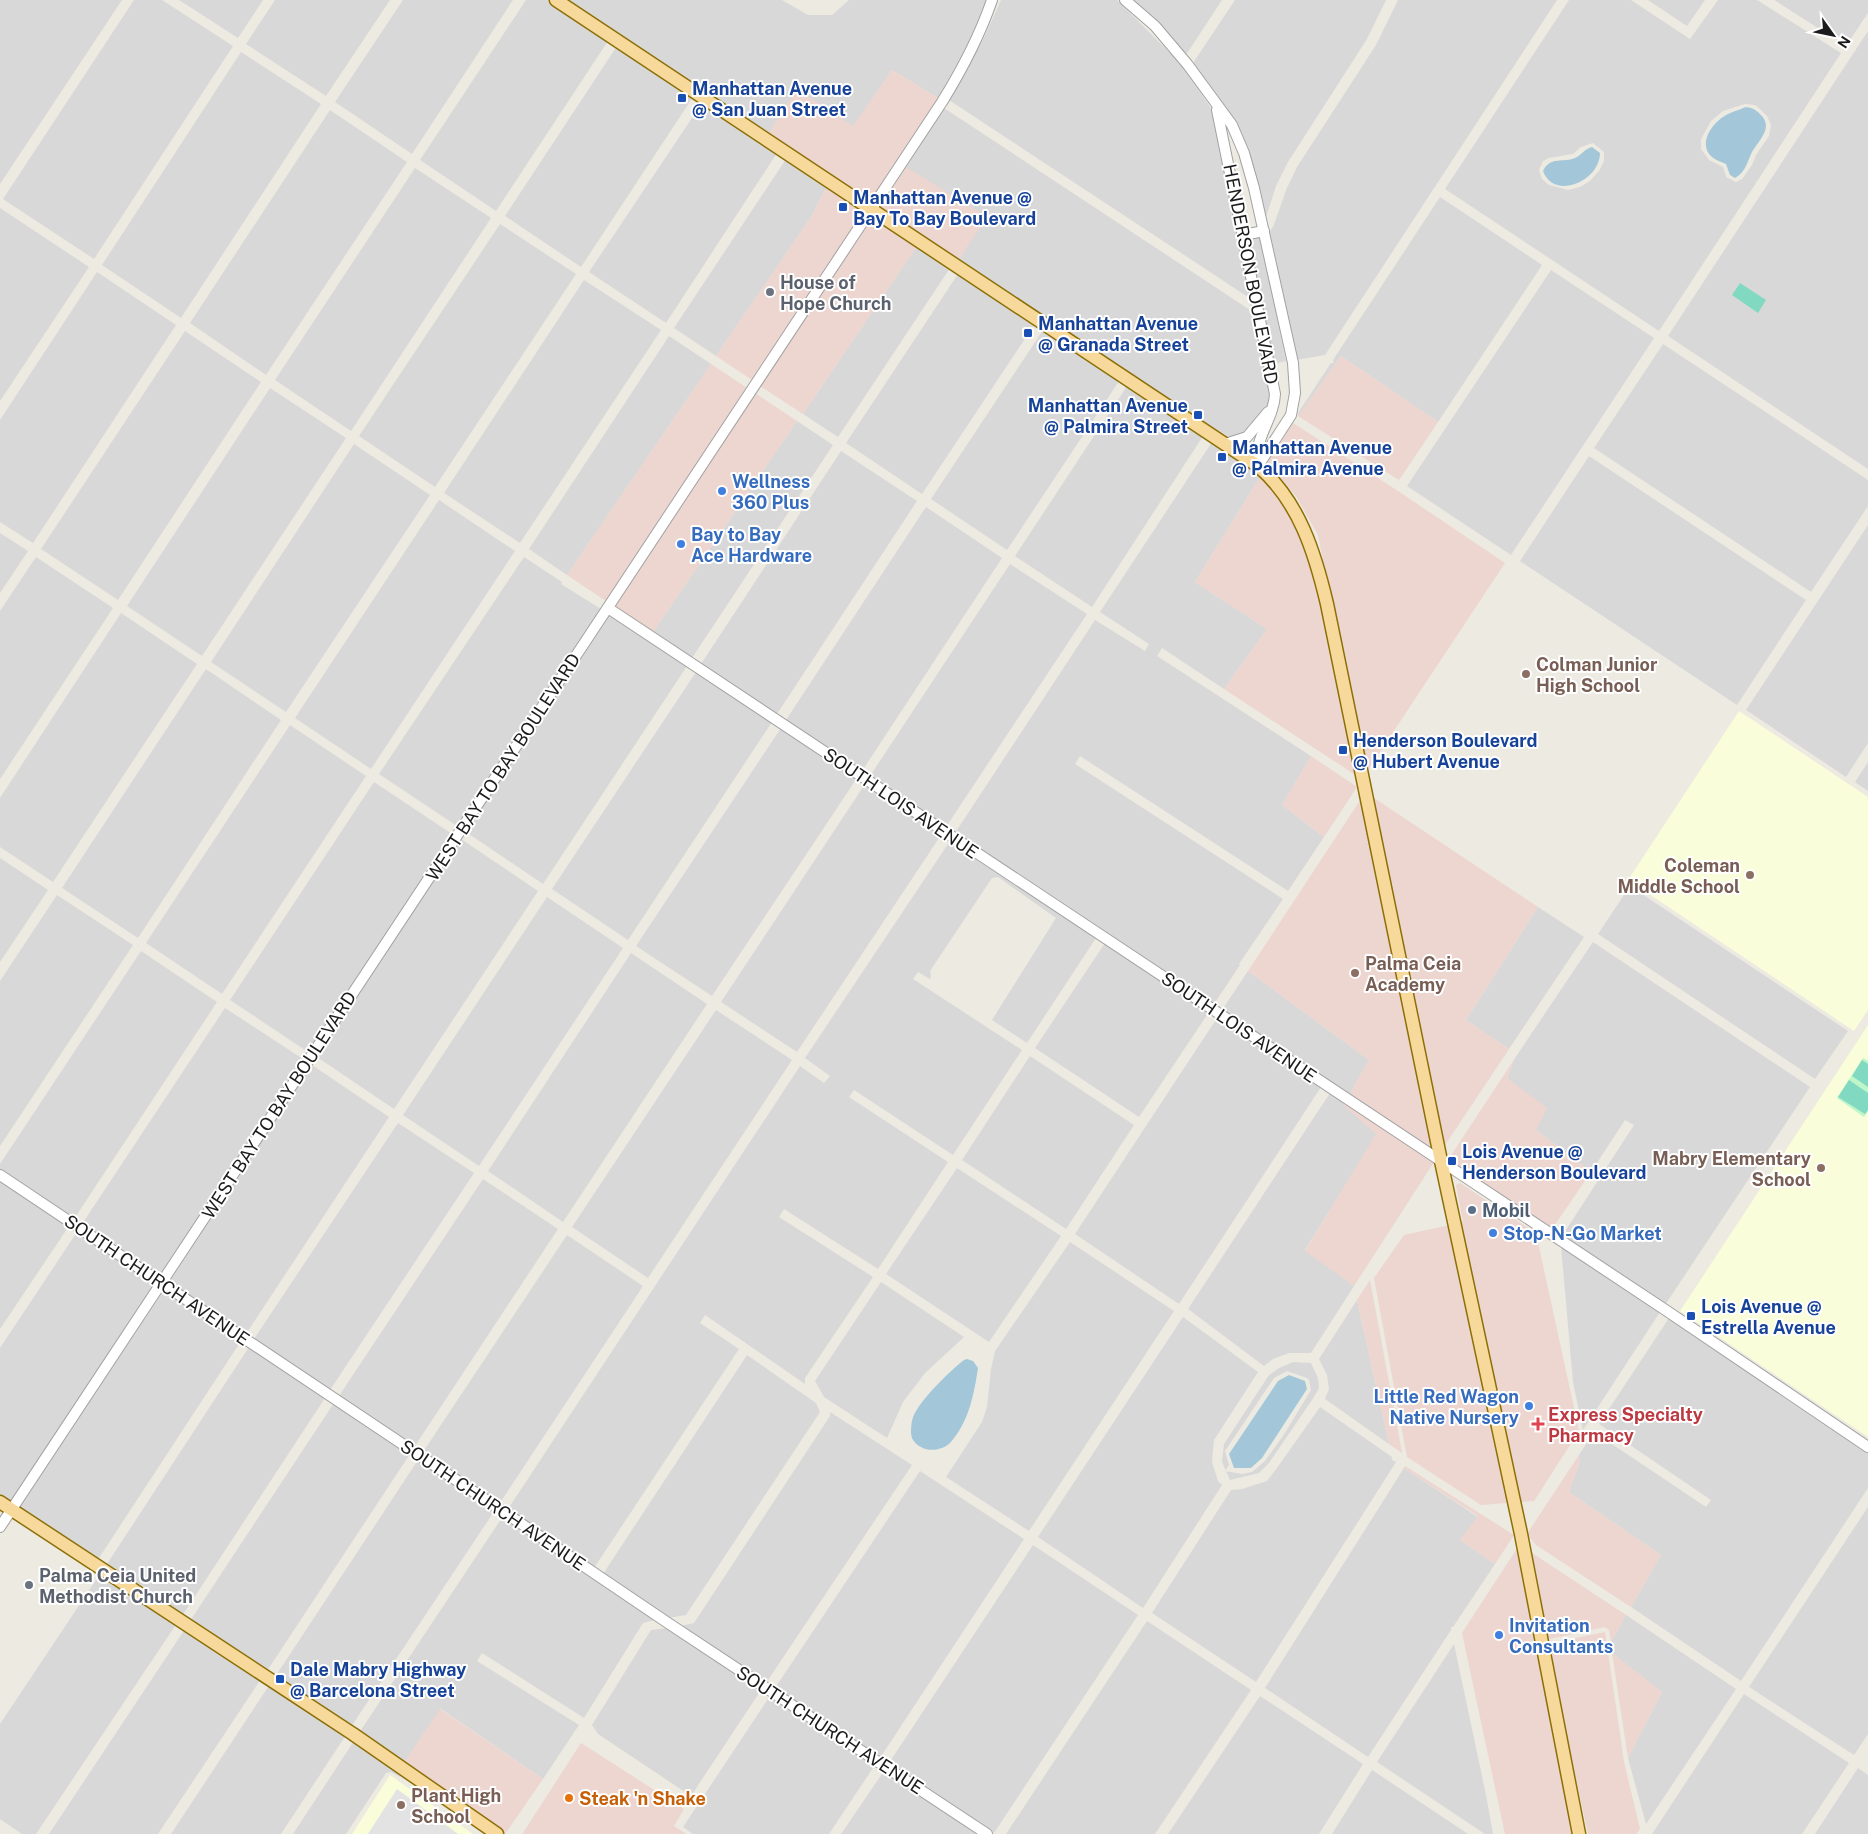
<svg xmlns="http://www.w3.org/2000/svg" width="1868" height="1834" font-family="'Public Sans',sans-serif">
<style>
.residential{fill:#d9d8d8;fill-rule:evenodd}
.commercial{fill:#edd5d0}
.education{fill:#f9fdd9}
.park{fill:#bef6c9}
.pitch{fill:#81d9c1}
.parking{fill:#e3e3e3}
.water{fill:#a3c7d9}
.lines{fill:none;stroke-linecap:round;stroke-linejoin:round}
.minor-casing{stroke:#a2a2a2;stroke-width:12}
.major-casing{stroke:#8c6f06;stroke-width:15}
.minor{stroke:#fff;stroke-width:10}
.major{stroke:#f7da9b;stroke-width:12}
.transit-dot{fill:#1a4fb4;stroke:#fff;stroke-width:2}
.worship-dot{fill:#6b7280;stroke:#fff;stroke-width:2}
.shop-dot{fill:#3f7fe0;stroke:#fff;stroke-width:2}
.education-dot{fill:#8d6e63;stroke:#fff;stroke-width:2}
.service-dot{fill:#5c6f8a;stroke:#fff;stroke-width:2}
.health-dot{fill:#e0444e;stroke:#fff;stroke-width:2}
.food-dot{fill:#e8710a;stroke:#fff;stroke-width:2}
.labels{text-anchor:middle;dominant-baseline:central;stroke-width:4;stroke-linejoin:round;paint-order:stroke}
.transit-label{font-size:18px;font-weight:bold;fill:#164399;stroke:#fff;text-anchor:start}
.street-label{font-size:18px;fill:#1b1b1b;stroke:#fff}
.worship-label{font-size:18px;font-weight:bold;fill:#5b616d;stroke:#fff;text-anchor:start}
.shop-label{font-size:18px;font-weight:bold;fill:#366cbe;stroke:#fff;text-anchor:start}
.education-label{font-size:18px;font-weight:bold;fill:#785e54;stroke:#fff;text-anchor:start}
.service-label{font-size:18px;font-weight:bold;fill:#4e5e75;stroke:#fff;text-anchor:start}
.health-label{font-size:18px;font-weight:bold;fill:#be3a42;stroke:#fff;text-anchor:start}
.food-label{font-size:18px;font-weight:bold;fill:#c56008;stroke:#fff;text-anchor:start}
</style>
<rect width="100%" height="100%" fill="#eceae1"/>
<!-- residential -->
<g class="residential">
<path d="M0 0H122L0 184Z"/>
<path d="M134 0H162L233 46 94 259 3 199Z"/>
<path d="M179 0H263L238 38Z"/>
<path d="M275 0H390L326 96 246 44Z"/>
<path d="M403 0H513L412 154 335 102Z"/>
<path d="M526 0H547L608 41 496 211 420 160Z"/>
<path d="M564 0H782L808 15H832L849 0H990L973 37 938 98 892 70 853 127 767 135Z"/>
<path d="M1001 0H1117L1183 66 1214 113 1251 299 949 100 982 42Z"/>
<path d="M1131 0H1222L1186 55Z"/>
<path d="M1235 0H1386L1367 39 1288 162 1276 186 1266 217 1259 186 1249 159 1193 63Z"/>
<path d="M1398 0H1557L1325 355 1296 360 1269 233 1274 225 1286 190 1297 167 1376 45Z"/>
<path d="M1569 0H1631L1690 39 1718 0H1757L1841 53 1659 331 1445 189ZM1745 104 1755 105 1761 110 1767 116 1771 125 1769 136 1756 155 1752 165 1742 179 1736 182 1726 177 1723 167 1709 160 1701 149V139L1711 121 1723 111ZM1593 143 1604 152V161L1599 171 1590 181 1580 187 1568 190 1549 185 1542 179 1539 170 1543 161 1549 158 1573 154 1581 147Z"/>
<path d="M1648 0H1705L1687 26Z"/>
<path d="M1774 0H1868V13L1846 46Z"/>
<path d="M1868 31V469L1668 336Z"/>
<path d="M617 46 693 97 581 267 505 216Z"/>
<path d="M241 52 321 104 181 318 102 265Z"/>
<path d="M702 103 777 153 666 323 589 272Z"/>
<path d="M944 108 1253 312 1270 388V399L1269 406 1244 445 1194 417 957 262 965 250 906 167Z"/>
<path d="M330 110 407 162 266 375 190 323Z"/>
<path d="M786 159 827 186 811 217 716 356 674 328Z"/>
<path d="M415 168 491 218 351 431 275 380Z"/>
<path d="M1440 197 1542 265 1438 422 1341 356 1298 416V413L1331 363H1334L1333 360Z"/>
<path d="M0 208 89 267 0 401Z"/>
<path d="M500 224 576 274 435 487 359 436Z"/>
<path d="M1260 237 1286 361 1274 364 1263 311 1265 308 1262 307 1249 239Z"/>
<path d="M917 246 950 268 838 437 803 414Z"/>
<path d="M1551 270 1654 338 1511 555 1407 486Z"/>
<path d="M97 272 176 325 33 543 0 522V420Z"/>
<path d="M958 274 1034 325 922 494 846 443Z"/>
<path d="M584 280 661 330 520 543 444 493Z"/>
<path d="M1043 330 1119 381 1007 550 931 499Z"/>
<path d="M185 331 261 382 118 600 41 549Z"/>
<path d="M669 336 711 364 567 575 529 549Z"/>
<path d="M1663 344 1868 480V506L1811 592 1594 448Z"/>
<path d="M1127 386 1205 433 1092 607 1015 556Z"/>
<path d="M270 388 346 438 202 656 127 606Z"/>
<path d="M797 421 833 445 692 658 653 632Z"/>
<path d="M1214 439 1263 472 1195 582 1267 629 1224 689 1162 648 1157 656 1311 756 1282 805 1324 837 1288 891 1080 756 1075 764 1283 899 1239 964 1240 965 1214 1004 955 833 1095 620 1145 651 1149 644 1100 612Z"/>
<path d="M354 444 430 495 286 712 211 662Z"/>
<path d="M841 451 917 501 777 714 701 664Z"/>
<path d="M1589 456 1806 600 1737 705 1520 561Z"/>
<path d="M439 500 515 551 371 769 295 718Z"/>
<path d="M926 507 1002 558 862 771 786 720Z"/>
<path d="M1868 525V743L1846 777 1746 710Z"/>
<path d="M0 533 28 551 0 593Z"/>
<path d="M36 557 113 608 0 779V611Z"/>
<path d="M524 557 562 582 561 584 601 609 457 826 379 774Z"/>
<path d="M1010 564 1087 614 946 827 870 776Z"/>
<path d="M121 613 197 664 53 882 0 847V798Z"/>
<path d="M610 615 687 666 543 884 466 832Z"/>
<path d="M206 669 281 720 138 938 62 888Z"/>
<path d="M696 672 772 722 628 940 552 889Z"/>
<path d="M290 725 366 776 222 994 146 943Z"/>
<path d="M781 728 857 778 712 996 636 946Z"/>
<path d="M1868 762V791L1855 782Z"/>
<path d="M374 782 452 834 308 1052 230 1000Z"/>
<path d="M865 784 941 835 797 1052 721 1002Z"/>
<path d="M461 839 538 891 394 1109 317 1057Z"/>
<path d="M950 841 1096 938 1027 1043 992 1020 1056 918 998 877 992 878 930 971 931 977 930 979 918 972 913 979 1022 1050 953 1155 854 1090 849 1097 948 1162 878 1269 784 1209 779 1217 873 1277 805 1378V1384L705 1315 700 1323 739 1349 594 1568 508 1509 800 1066 824 1083 830 1076 805 1058Z"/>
<path d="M0 858 48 890 0 962Z"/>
<path d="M1630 886 1848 1031 1815 1079 1598 934Z"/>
<path d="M57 895 133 945 0 1146V981Z"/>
<path d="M547 897 623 948 479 1166 403 1115Z"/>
<path d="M1538 907 1584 937 1509 1049 1466 1020Z"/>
<path d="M1593 942 1810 1087 1665 1305 1562 1236 1634 1125 1625 1120 1591 1172 1536 1130 1507 1078 1515 1058Z"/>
<path d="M1105 943 1209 1012 1139 1117 1035 1048Z"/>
<path d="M141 951 217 1002 74 1219 0 1170V1164Z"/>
<path d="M631 953 707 1004 563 1222 488 1171Z"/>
<path d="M1248 971 1369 1060 1349 1095 1222 1010Z"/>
<path d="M225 1008 303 1059 160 1276 82 1224Z"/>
<path d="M716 1010 792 1060 648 1278 572 1227Z"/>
<path d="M1217 1018 1321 1087 1179 1304 1075 1234Z"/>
<path d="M1030 1056 1134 1125 1066 1229 962 1160Z"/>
<path d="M312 1065 389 1117 246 1334 169 1282Z"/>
<path d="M1330 1093 1344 1103V1105L1377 1134 1305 1250 1354 1286 1311 1353H1289L1273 1359 1264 1366 1188 1309Z"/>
<path d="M398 1123 474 1173 330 1390 254 1339Z"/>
<path d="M957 1168 1061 1236 989 1342 886 1274Z"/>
<path d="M483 1179 558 1229 415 1446 339 1396Z"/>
<path d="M0 1181 69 1226 0 1329Z"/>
<path d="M77 1232 155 1284 10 1503 0 1496V1348Z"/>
<path d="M567 1235 643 1286 500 1503 423 1452Z"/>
<path d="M1070 1242 1174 1311 1029 1531 946 1477 982 1422 987 1407 991 1369 995 1351Z"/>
<path d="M1561 1246 1660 1312 1583 1430 1573 1382Z"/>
<path d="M881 1282 964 1337 925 1373 903 1402 887 1438 824 1397 815 1381Z"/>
<path d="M164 1290 241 1341 97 1561 18 1509Z"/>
<path d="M1357 1300 1389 1444 1325 1399 1329 1389 1327 1375 1319 1359Z"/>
<path d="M1183 1317 1258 1372 1214 1440 1212 1462 1218 1481 1222 1485 1143 1608 1038 1537Z"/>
<path d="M1669 1318 1868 1453V1488L1741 1681 1631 1607 1661 1555 1569 1492 1580 1461 1579 1455 1594 1432 1706 1507 1711 1500 1599 1424Z"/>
<path d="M249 1347 325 1398 182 1616 105 1567Z"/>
<path d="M747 1355 816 1403 820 1412 686 1615 668 1618 603 1574Z"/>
<path d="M1293 1362 1311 1363 1318 1378 1319 1388 1314 1397 1269 1463 1259 1473 1230 1480 1222 1462 1224 1444 1269 1375 1279 1368ZM1287 1371 1307 1378 1309 1380 1311 1390 1283 1436 1265 1461 1252 1472 1242 1474 1225 1471 1229 1465 1225 1451 1274 1378Z"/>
<path d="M334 1403 410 1454 267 1671 190 1621Z"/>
<path d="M1320 1407 1392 1457V1460L1396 1462 1256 1682 1152 1613 1231 1490 1242 1489 1267 1481 1277 1468Z"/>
<path d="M830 1412 912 1465 766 1683 681 1626 694 1623 830 1416Z"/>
<path d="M418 1460 495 1510 351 1727 275 1677Z"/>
<path d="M1404 1468 1478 1517 1460 1540 1495 1564 1453 1627H1451V1630L1368 1757 1265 1688Z"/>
<path d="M920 1471 1024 1539 880 1758 775 1688Z"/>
<path d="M1868 1507V1734L1854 1755 1749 1687Z"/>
<path d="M503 1516 655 1620 643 1623 584 1718 482 1653 477 1661 579 1725 543 1779 441 1709 403 1764 359 1733Z"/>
<path d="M1033 1545 1138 1615 994 1833 889 1763Z"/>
<path d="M100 1574 177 1623 36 1834H22L0 1819V1724Z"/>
<path d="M1626 1615 1736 1689 1646 1824 1628 1758 1662 1692 1612 1653 1611 1642Z"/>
<path d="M1147 1621 1251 1690 1155 1834H1006Z"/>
<path d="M667 1628 761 1690 691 1796 598 1734 592 1725 651 1630Z"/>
<path d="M185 1629 261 1679 158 1834H49Z"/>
<path d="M1454 1644 1486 1795 1493 1834H1485L1377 1762Z"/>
<path d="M270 1684 346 1735 281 1834H171Z"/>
<path d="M1744 1694 1849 1763 1802 1834H1652Z"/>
<path d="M770 1696 875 1765 829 1834H693L683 1827Z"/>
<path d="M1260 1696 1363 1764 1319 1834H1168Z"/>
<path d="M354 1741 402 1774 400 1777 391 1772 386 1773 346 1834H293Z"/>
<path d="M1858 1768 1868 1775V1834H1815Z"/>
<path d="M1372 1770 1468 1834H1332Z"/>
<path d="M884 1771 979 1834H841Z"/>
</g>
<!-- commercial -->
<g class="commercial">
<path d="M892 70 938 98 870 204 767 135 797 89 853 126Z"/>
<path d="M906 167 987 217 957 262 878 210Z"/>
<path d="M827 186 865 212 752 380 716 356 811 217Z"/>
<path d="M873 217 917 246 803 414 760 386Z"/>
<path d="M1341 356 1438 422 1399 480 1298 416Z"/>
<path d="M711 364 747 388 606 601 567 575Z"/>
<path d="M755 393 797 421 653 632 615 607Z"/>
<path d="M1293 423 1398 491 1505 563 1366 773 1318 535 1296 496 1268 463Z"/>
<path d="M1263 472 1308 537 1357 776 1224 689 1267 629 1195 582Z"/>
<path d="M1311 756 1357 787 1324 837 1282 805Z"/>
<path d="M1371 796 1538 907 1466 1020 1509 1049 1443 1148Z"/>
<path d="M1361 799 1434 1150 1349 1095 1369 1060 1248 971Z"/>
<path d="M1515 1058 1507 1078 1547 1108 1536 1130 1591 1172 1552 1229 1448 1160Z"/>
<path d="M1344 1103 1434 1162 1354 1286 1305 1251 1376 1134 1343 1105Z"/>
<path d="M1460 1183 1536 1233 1579 1431 1534 1501 1481 1505 1407 1457 1374 1278 1404 1235 1463 1222 1456 1185Z"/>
<path d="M1370 1280 1402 1453 1389 1444 1357 1300Z"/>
<path d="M1579 1455 1580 1461 1569 1492 1661 1555 1631 1607 1536 1545 1527 1534Z"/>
<path d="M1405 1466 1514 1535 1495 1564 1460 1540 1478 1516 1404 1468Z"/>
<path d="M1518 1547 1536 1643 1574 1834H1505L1462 1633Z"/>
<path d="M1529 1551 1626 1615 1611 1642 1609 1630 1605 1627 1545 1640Z"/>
<path d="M1605 1632 1624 1762 1640 1829 1636 1834H1588L1547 1644Z"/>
<path d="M1612 1653 1662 1692 1628 1758Z"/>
<path d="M440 1709 543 1779 505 1834 403 1764Z"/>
<path d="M581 1743 684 1809 674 1826 686 1834H525L523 1833Z"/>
</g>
<!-- education -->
<g class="education">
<path d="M1739 711 1868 797V1010L1854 1031 1628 880Z"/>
<path d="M1868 1025V1437L1680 1311Z"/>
<path d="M390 1775 473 1834H352Z"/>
</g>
<!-- park -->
<path class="park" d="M1863 1058 1868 1061V1111L1864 1117 1837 1098Z"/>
<!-- pitch -->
<g class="pitch">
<path d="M1740 283 1766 300 1758 313 1732 295Z"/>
<path d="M1862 1060 1868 1064V1087L1852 1076Z"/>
<path d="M1849 1080 1868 1093V1110L1865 1114 1838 1097Z"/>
</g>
<!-- parking -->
<path class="parking" d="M397 1789 458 1834H368Z"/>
<!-- water -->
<g class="water">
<path d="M1746 107C1752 108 1755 109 1760 114 1774 127 1760 139 1752 152 1747 162 1746 172 1735 178L1730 175 1726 164C1722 162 1715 160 1712 157 1698 144 1711 125 1723 117 1730 112 1739 110 1746 107Z"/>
<path d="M1592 147 1600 153C1600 181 1554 201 1543 171 1550 156 1564 163 1575 158 1582 155 1584 149 1592 147Z"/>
<path d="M967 1359 973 1361 978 1368C974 1394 969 1422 950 1443 939 1453 921 1452 913 1440 910 1436 911 1426 912 1421 915 1404 950 1371 964 1360Z"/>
<path d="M1289 1375 1305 1381 1307 1389 1262 1458 1251 1468H1234L1229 1454 1278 1381Z"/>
</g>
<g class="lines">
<!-- minor casing -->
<g class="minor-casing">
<g id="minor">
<path d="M1125 0 1155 26 1188 65 1232 125 1244 153 1254 188 1293 363 1295 393 1291 415 1258 466"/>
<path d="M1217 110 1275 394C1274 420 1252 440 1258 466"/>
<path d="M1243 235 1264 231"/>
<path d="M1225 444 1247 437 1268 412"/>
<path d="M608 608 1667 1311 1868 1447"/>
<path d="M0 1175 501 1510 668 1623 987 1834"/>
<path d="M0 1527 942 102C963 68 979 38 992 0"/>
</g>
</g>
<!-- major casing -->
<g class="major-casing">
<g id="major">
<path d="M556 0 1258 466C1299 501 1315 553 1327 604L1441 1161 1521 1534 1579 1834"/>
<path d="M0 1502 353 1734 497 1834"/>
</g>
</g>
<!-- minor -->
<use href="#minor" class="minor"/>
<!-- major -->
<use href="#major" class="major"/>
</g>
<!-- markers -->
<g class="transit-dot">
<rect x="677" y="93" width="10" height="10" rx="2.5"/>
<rect x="838" y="202" width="10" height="10" rx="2.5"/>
<rect x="1023" y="328" width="10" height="10" rx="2.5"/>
<rect x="1193" y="410" width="10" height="10" rx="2.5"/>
<rect x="1217" y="452" width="10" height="10" rx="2.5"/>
<rect x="1338" y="745" width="10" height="10" rx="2.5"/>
<rect x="1447" y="1156" width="10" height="10" rx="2.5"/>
<rect x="1686" y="1311" width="10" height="10" rx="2.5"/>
<rect x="275" y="1674" width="10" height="10" rx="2.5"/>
</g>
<g class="worship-dot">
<circle cx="770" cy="292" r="5"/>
<circle cx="29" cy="1585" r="5"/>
</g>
<g class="shop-dot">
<circle cx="722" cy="491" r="5"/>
<circle cx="681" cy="544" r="5"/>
<circle cx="1493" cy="1233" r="5"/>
<circle cx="1529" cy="1406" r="5"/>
<circle cx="1499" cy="1635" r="5"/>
</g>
<g class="education-dot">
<circle cx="1526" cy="674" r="5"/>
<circle cx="1750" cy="875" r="5"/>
<circle cx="1355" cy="973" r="5"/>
<circle cx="1821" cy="1168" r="5"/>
<circle cx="401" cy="1805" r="5"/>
</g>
<circle class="service-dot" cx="1472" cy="1210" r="5"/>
<path class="health-dot" d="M1535.5 1416.5h5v5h5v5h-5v5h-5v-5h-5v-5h5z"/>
<circle class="food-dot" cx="569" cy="1798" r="5"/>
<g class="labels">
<!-- transit labels -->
<g class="transit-label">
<text x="692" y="88">Manhattan Avenue<tspan x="692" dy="21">@ San Juan Street</tspan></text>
<text x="853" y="197">Manhattan Avenue @<tspan x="853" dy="21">Bay To Bay Boulevard</tspan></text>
<text x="1038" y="323">Manhattan Avenue<tspan x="1038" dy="21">@ Granada Street</tspan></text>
<text x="1188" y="405" text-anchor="end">Manhattan Avenue<tspan x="1188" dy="21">@ Palmira Street</tspan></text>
<text x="1232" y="447">Manhattan Avenue<tspan x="1232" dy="21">@ Palmira Avenue</tspan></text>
<text x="1353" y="740">Henderson Boulevard<tspan x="1353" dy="21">@ Hubert Avenue</tspan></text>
<text x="1462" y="1151">Lois Avenue @<tspan x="1462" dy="21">Henderson Boulevard</tspan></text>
<text x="1701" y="1306">Lois Avenue @<tspan x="1701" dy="21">Estrella Avenue</tspan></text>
<text x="290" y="1669">Dale Mabry Highway<tspan x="290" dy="21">@ Barcelona Street</tspan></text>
</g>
<!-- street labels -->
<g class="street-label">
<text transform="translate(1251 274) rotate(79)">HENDERSON BOULEVARD</text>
<text transform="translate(503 767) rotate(-57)">WEST BAY TO BAY BOULEVARD</text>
<text transform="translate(901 803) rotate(34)">SOUTH LOIS AVENUE</text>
<text transform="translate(1239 1027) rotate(34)">SOUTH LOIS AVENUE</text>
<text transform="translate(279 1105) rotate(-57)">WEST BAY TO BAY BOULEVARD</text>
<text transform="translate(157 1280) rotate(34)">SOUTH CHURCH AVENUE</text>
<text transform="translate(493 1505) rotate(34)">SOUTH CHURCH AVENUE</text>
<text transform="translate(830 1730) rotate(33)">SOUTH CHURCH AVENUE</text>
</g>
<!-- worship labels -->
<g class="worship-label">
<text x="780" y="282">House of<tspan x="780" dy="21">Hope Church</tspan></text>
<text x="39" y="1575">Palma Ceia United<tspan x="39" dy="21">Methodist Church</tspan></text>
</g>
<!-- shop labels -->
<g class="shop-label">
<text x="732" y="481">Wellness<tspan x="732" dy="21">360 Plus</tspan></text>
<text x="691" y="534">Bay to Bay<tspan x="691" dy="21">Ace Hardware</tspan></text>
<text x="1503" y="1233">Stop-N-Go Market</text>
<text x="1519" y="1396" text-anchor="end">Little Red Wagon<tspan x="1519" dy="21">Native Nursery</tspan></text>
<text x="1509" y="1625">Invitation<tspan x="1509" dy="21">Consultants</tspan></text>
</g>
<!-- education labels -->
<g class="education-label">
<text x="1536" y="664">Colman Junior<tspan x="1536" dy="21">High School</tspan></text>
<text x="1740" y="865" text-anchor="end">Coleman<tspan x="1740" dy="21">Middle School</tspan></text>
<text x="1365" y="963">Palma Ceia<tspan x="1365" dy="21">Academy</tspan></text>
<text x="1811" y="1158" text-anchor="end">Mabry Elementary<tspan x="1811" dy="21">School</tspan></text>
<text x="411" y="1795">Plant High<tspan x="411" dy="21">School</tspan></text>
</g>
<!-- service labels -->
<g class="service-label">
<text x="1482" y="1210">Mobil</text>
</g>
<!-- health labels -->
<g class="health-label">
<text x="1548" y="1414">Express Specialty<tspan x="1548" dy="21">Pharmacy</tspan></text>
</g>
<!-- food labels -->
<g class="food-label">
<text x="579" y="1798">Steak 'n Shake</text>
</g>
</g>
<!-- north arrow -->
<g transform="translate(1833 35) rotate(123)" stroke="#ffffff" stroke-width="4" paint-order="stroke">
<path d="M0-4L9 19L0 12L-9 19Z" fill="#1b1b1b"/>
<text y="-8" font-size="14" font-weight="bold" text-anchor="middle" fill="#1b1b1b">N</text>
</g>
</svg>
